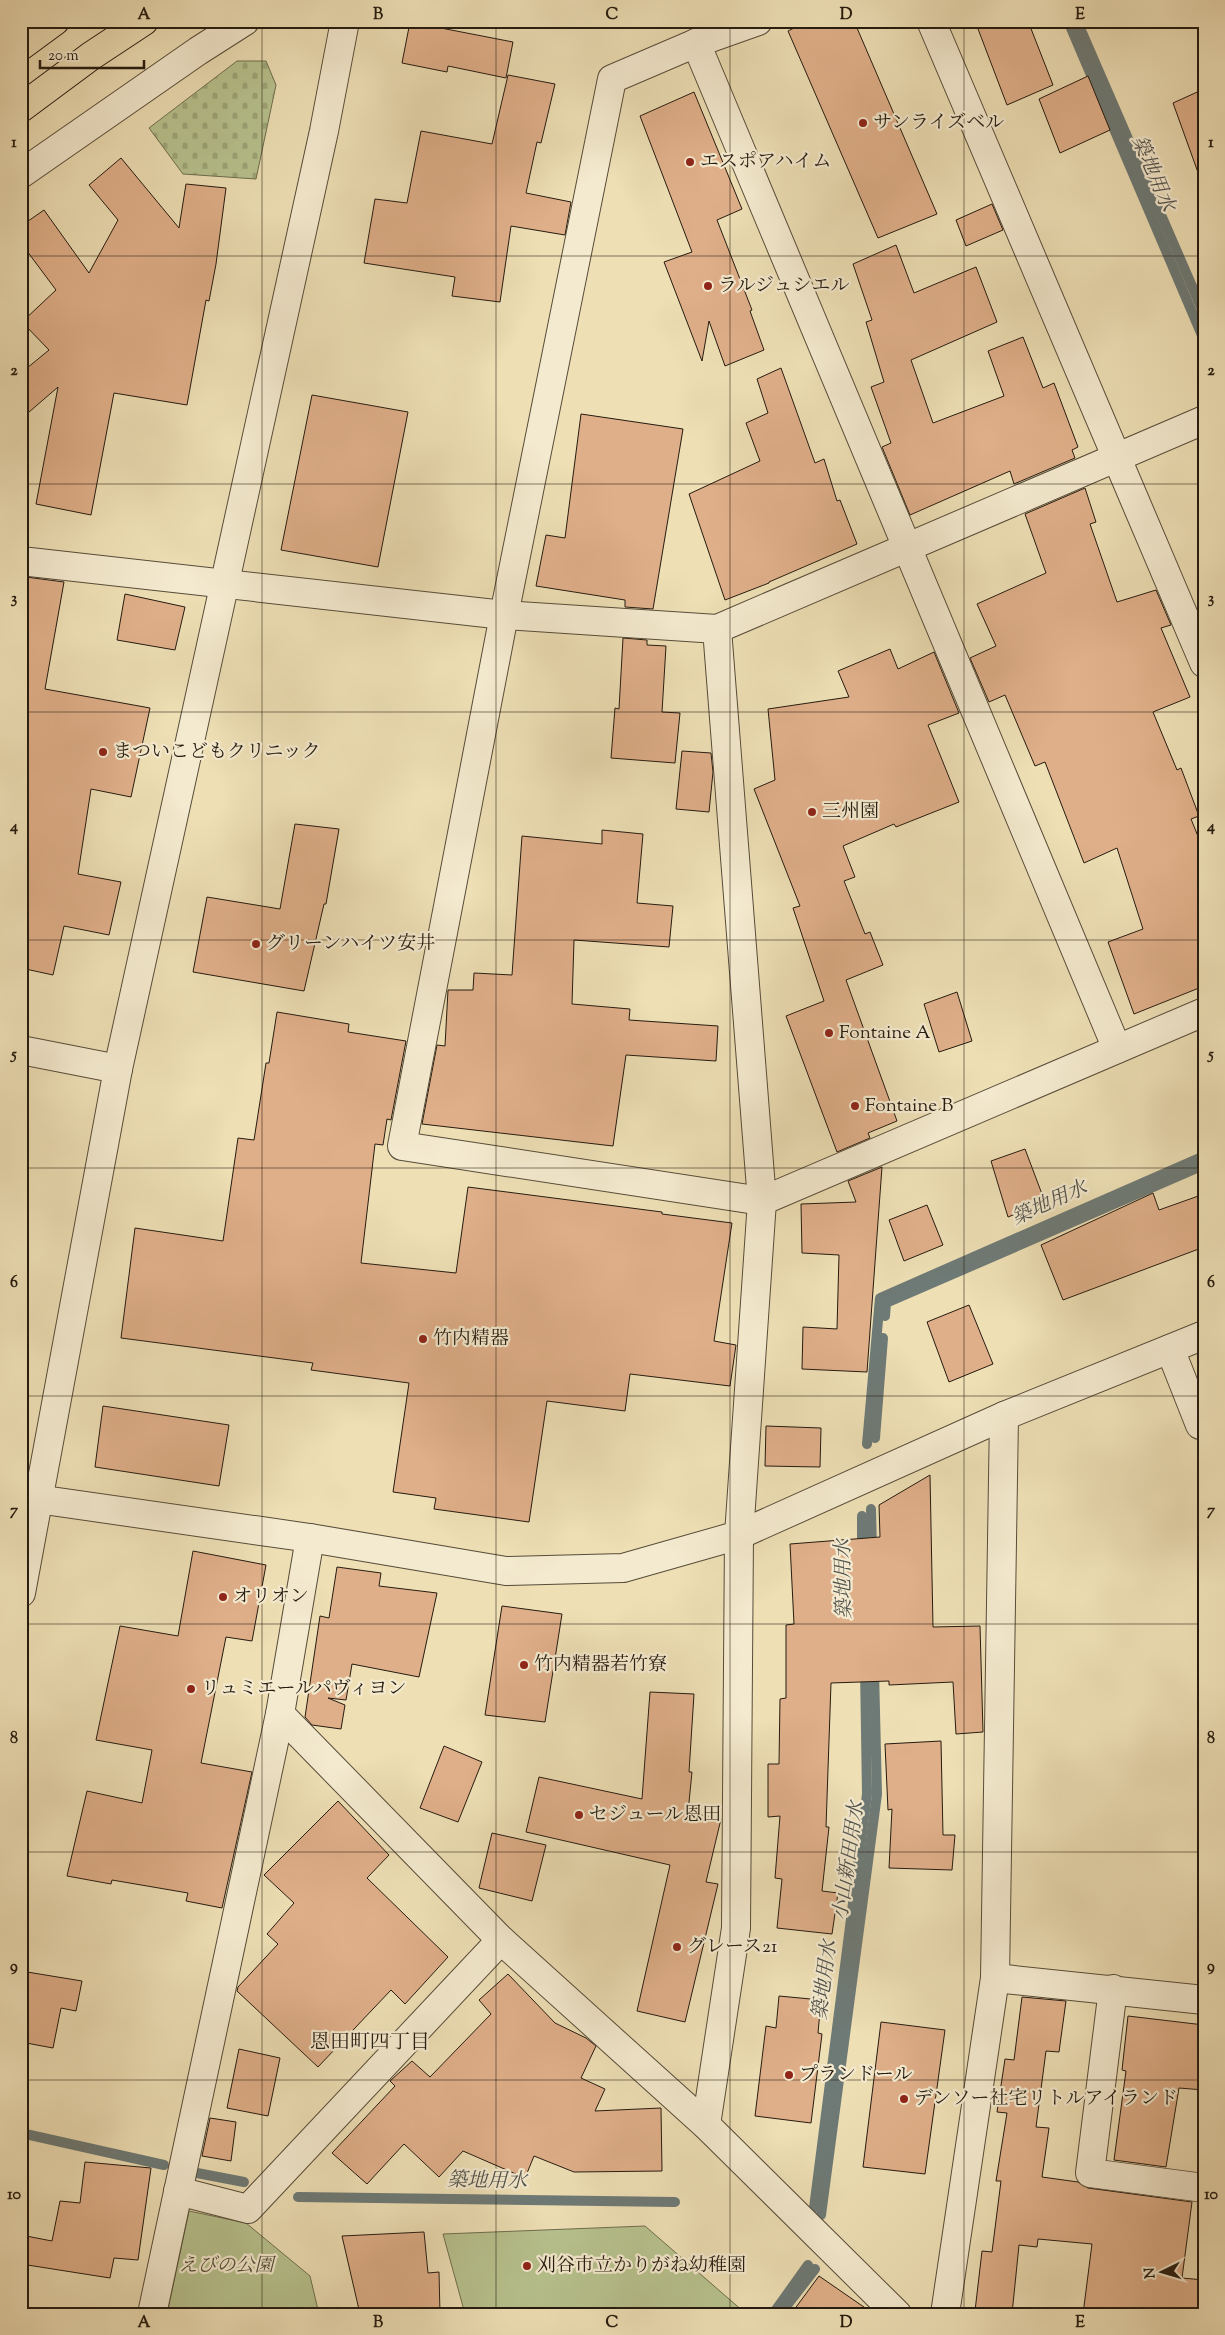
<svg xmlns="http://www.w3.org/2000/svg" width="1225" height="2335" font-family="'Sorts Mill Goudy','Noto Serif JP',serif">
<style>
.green{fill:#b7c28e;stroke:#6e6e4f}
.cemetery{fill:url(#cemetery-stones);stroke:#6e6e4f}
.lines{fill:none;stroke-linecap:round;stroke-linejoin:round}
.stream{stroke:#6e7a76;stroke-width:10}
.building{fill:#dfaf89;stroke:#251b10}
.minor-casing{stroke:#574c39;stroke-width:30}
.highway-casing{stroke:#251b10;stroke-width:30}
.minor{stroke:#f4eacf;stroke-width:28}
.highway{stroke:#eedfb5;stroke-width:28}
.grid{fill:none;stroke:#251b10;stroke-width:1;stroke-opacity:0.55}
.poi-dot{fill:#8f2418;stroke:#f4eacf;stroke-width:2}
.labels{text-anchor:middle;dominant-baseline:central;stroke-width:4.5;stroke-linejoin:round;paint-order:stroke}
.poi-label{font-size:19px;fill:#251b10;stroke:#f4eacf;text-anchor:start}
.park-label{font-size:19px;font-style:italic;fill:#514d36;stroke:#f4eacf}
.water-label{font-size:20px;font-style:italic;fill:#50524c;stroke:#f4eacf}
.neighbourhood-label{font-size:20px;fill:#251b10;stroke:#f4eacf}
.neatline{fill:none;stroke:#251b10;stroke-width:2}
.grid-label{font-size:16px;text-anchor:middle;font-weight:bold;fill:#251b10}
</style>
<defs>
<pattern id="cemetery-stones" width="16" height="16" patternUnits="userSpaceOnUse" patternTransform="scale(1.25)"><rect width="16" height="16" fill="#b7c28e"/><path d="M2 7V4a2 2 0 0 1 4 0v3zM10 15v-3a2 2 0 0 1 4 0v3z" fill="#9da679"/></pattern>
</defs>
<rect width="100%" height="100%" fill="#eedfb5"/>
<filter id="stains"><feTurbulence type="fractalNoise" baseFrequency=".004" numOctaves="4"/><feColorMatrix values="0 0 0 0 .2 0 0 0 0 .09 0 0 0 0 .02 0 0 0 .5 -.17"/></filter>
<radialGradient id="worn" r=".72"><stop offset=".6" stop-color="#630" stop-opacity="0"/><stop offset="1" stop-color="#630" stop-opacity=".3"/></radialGradient>
<!-- green -->
<g class="green">
<path d="M189 2211 246 2223 310 2276 319 2314H167Z"/>
<path d="M645 2226 744 2312 743 2314H465L443 2234Z"/>
</g>
<!-- cemetery -->
<path class="cemetery" d="M237 61H266L276 85 256 179 183 174 149 128Z"/>
<g class="lines">
<!-- stream -->
<g class="stream">
<path d="M1068 21 1204 340"/>
<path d="M1077 21 1204 314"/>
<path d="M885 1316 886 1303 1204 1165"/>
<path d="M875 1438 883 1338"/>
<path d="M867 1444 880 1298 1204 1156"/>
<path d="M871 1509 872 1550"/>
<path d="M862 1516V1552"/>
<path d="M21 2133 164 2165"/>
<path d="M197 2173 244 2182"/>
<path d="M298 2197 675 2202"/>
<path d="M814 2208 867 1794 865 1669"/>
<path d="M821 2215 877 1794 874 1670"/>
<path d="M788 2304 815 2269"/>
<path d="M773 2314 808 2265"/>
</g>
</g>
<!-- building -->
<g class="building">
<path d="M808 21H854L937 214 878 238 788 31Z"/>
<path d="M975 21H1028L1053 85 1007 105Z"/>
<path d="M410 22 513 42 506 78 448 66 447 72 402 63Z"/>
<path d="M508 75 555 84 541 143 537 142 526 193 571 202 565 235 511 226 500 302 452 296 455 277 364 263 375 199 407 203 421 131 492 144Z"/>
<path d="M1088 76 1110 130 1060 153 1039 99Z"/>
<path d="M1204 89V178H1200L1173 103Z"/>
<path d="M694 92 742 209 717 220 752 310 750 311 764 350 725 366 709 321 702 361 664 262 692 252 640 116Z"/>
<path d="M121 158 179 228 186 184 226 188 216 264 209 301 206 300 187 405 114 393 91 515 36 504 58 387 21 419V373L49 350 22 322 56 290 21 243V226L44 210 89 273 118 220 89 185Z"/>
<path d="M992 204 1003 230 966 246 956 220Z"/>
<path d="M896 245 914 293 976 267 997 322 911 360 933 423 1004 396 988 351 1023 337 1043 388 1054 383 1078 447 1072 450 1075 458 1014 484 1010 471 910 515 882 447 891 443 871 387 884 382 866 322 872 320 853 264Z"/>
<path d="M781 368 815 463 824 459 837 501 840 500 857 544 769 582V583L725 600 689 494 760 461 746 423 768 413 757 379Z"/>
<path d="M312 395 408 412 378 567 281 550Z"/>
<path d="M581 414 683 429 653 609 625 607V600L536 586 546 535 565 538Z"/>
<path d="M1085 488 1096 522 1090 524 1117 602 1156 590 1171 625 1161 628 1190 697 1153 712 1177 770 1181 768 1199 816 1191 819 1204 851V986L1134 1014 1108 942 1143 929 1117 848 1084 863 1045 762 1035 766 1005 695 989 702 970 658 996 646 977 604 1046 573 1025 514Z"/>
<path d="M26 577 64 582 45 689 150 708 131 797 91 789 78 874 121 882 109 935 64 926 53 975 21 968V613Z"/>
<path d="M125 594 185 607 175 650 117 640Z"/>
<path d="M623 638 647 640V645L666 646 662 712 680 713 675 763 611 758 615 708 619 709Z"/>
<path d="M890 649 898 669 934 652 959 713 928 725 959 802 896 827 894 824 843 846 855 877 844 881 865 934 870 932 883 965 846 980 897 1121 868 1133 870 1138 837 1152 786 1016 824 1001 793 908 800 906 754 789 775 780 768 709 849 697 838 671Z"/>
<path d="M682 751 711 753 713 772 709 812 676 809Z"/>
<path d="M295 824 339 829 326 904H324L304 991 193 972 207 897 280 909Z"/>
<path d="M602 830 643 834 637 903 673 906 669 947 574 940 572 1004 630 1009 629 1020 718 1026 716 1061 626 1055 613 1146 422 1124 437 1045 445 1046 448 990H473L474 973 512 975 522 836 602 844Z"/>
<path d="M957 992 972 1041 939 1052 924 1004Z"/>
<path d="M277 1012 349 1024 348 1032 406 1041 391 1120 387 1119 383 1145 375 1144 361 1263 456 1273 468 1187 662 1212V1214L732 1223 714 1341 736 1345 730 1386 630 1374 625 1411 547 1401 529 1522 434 1509 436 1498 393 1492 409 1383 311 1370 313 1363 121 1338 135 1228 223 1241 238 1138 254 1140 266 1063H269Z"/>
<path d="M1025 1149 1045 1202 1008 1217 991 1161Z"/>
<path d="M882 1167 867 1372 802 1369 803 1327 837 1329 839 1255 802 1253 801 1204 856 1202 848 1181Z"/>
<path d="M1153 1193 1159 1210 1204 1194V1247L1063 1300 1041 1245Z"/>
<path d="M927 1205 943 1245 904 1261 889 1220Z"/>
<path d="M969 1305 993 1364 949 1382 927 1322Z"/>
<path d="M103 1406 229 1425 219 1486 95 1467Z"/>
<path d="M766 1426 821 1428 820 1467 765 1466Z"/>
<path d="M930 1475 933 1627 980 1626 983 1732 956 1734 953 1682 889 1685V1681L831 1683 826 1827H829L822 1891 838 1893 832 1934 777 1928 782 1879 775 1878 780 1816 768 1817V1764H779L780 1699 786 1698V1625L794 1624 790 1544 880 1537 879 1505Z"/>
<path d="M193 1551 266 1565 252 1641 226 1637 201 1763 252 1772 222 1908 186 1901 188 1893 112 1880 111 1884 67 1876 87 1791 142 1803 152 1750 96 1740 120 1626 178 1636Z"/>
<path d="M337 1567 381 1573 379 1586 437 1593 419 1677 352 1664 346 1700 328 1698 345 1705 341 1729 312 1725 305 1717 320 1616 329 1618Z"/>
<path d="M502 1606 562 1614 545 1722 485 1715Z"/>
<path d="M650 1692 694 1694 689 1772H692L688 1812 721 1819 706 1882 718 1884 685 2022 637 2011 670 1865 526 1832 539 1777 642 1799Z"/>
<path d="M941 1741 943 1835H955L952 1870 889 1868 892 1809 888 1810 885 1744Z"/>
<path d="M444 1746 482 1762 458 1822 420 1808Z"/>
<path d="M338 1801 389 1855 367 1878 448 1957 405 2004 391 1990 318 2067 237 1991 238 1987 278 1944 267 1934 294 1903 264 1875Z"/>
<path d="M492 1833 546 1845 532 1901 479 1888Z"/>
<path d="M21 1971 82 1981 76 2011 61 2008 53 2048 21 2042Z"/>
<path d="M508 1974 555 2023 586 2038 596 2046 581 2078 605 2089 595 2111 661 2108 662 2171 574 2172 534 2156 525 2178 463 2151 439 2177 404 2144 367 2184 332 2153 395 2086 390 2081 412 2061 430 2077 491 2014 479 2000Z"/>
<path d="M779 1996 821 2000 818 2033 822 2034 811 2123 755 2116 766 2026 776 2028Z"/>
<path d="M1022 1997 1066 2001 1059 2052 1046 2051 1036 2127 1049 2128 1042 2177 1078 2182 1088 2188 1192 2202 1182 2278 1204 2280V2314H1083L1092 2244 1038 2239 1037 2247 1019 2245 1012 2314 975 2311 982 2251 992 2252 1001 2181H996L1007 2113 997 2112 1005 2059 1014 2060Z"/>
<path d="M1128 2016 1204 2025V2090L1179 2088 1166 2167 1114 2160 1126 2071 1122 2070Z"/>
<path d="M881 2022 945 2030 925 2174 863 2167Z"/>
<path d="M239 2049 280 2058 268 2116 227 2108Z"/>
<path d="M210 2118 236 2122 231 2161 202 2156Z"/>
<path d="M85 2162 151 2168 138 2260 114 2258 110 2278 21 2264V2235L52 2241 60 2201 80 2203Z"/>
<path d="M424 2232 428 2273 439 2272 440 2314H360L342 2236Z"/>
<path d="M819 2276 874 2314H791Z"/>
</g>
<g class="lines">
<!-- minor casing -->
<g class="minor-casing">
<g id="minor">
<path d="M758 21 696 43 612 79 504 615 402 1146 762 1201 1204 1012"/>
<path d="M931 21 1204 663"/>
<path d="M696 43 1117 1049"/>
<path d="M21 174 198 51 245 21"/>
<path d="M21 561 504 615 717 629 762 1201 739 1535 736 1928 706 2125"/>
<path d="M717 629 1204 420"/>
<path d="M21 1050 118 1069"/>
<path d="M1170 1349 1200 1425H1204"/>
<path d="M37 1499 310 1538 506 1571 623 1568 739 1535 1004 1416 1204 1335"/>
<path d="M310 1538 280 1714 501 1940 706 2125 897 2314"/>
<path d="M21 1593 118 1069 324 131 345 21"/>
<path d="M995 1978 1204 2000"/>
<path d="M1113 1989 1090 2173 1204 2188"/>
<path d="M178 2191 248 2209 501 1940"/>
<path d="M152 2314 280 1714"/>
<path d="M945 2314 995 1978 1004 1416"/>
</g>
</g>
<!-- highway casing -->
<g class="highway-casing">
<g id="highway">
<path d="M21 46 55 21"/>
<path d="M21 108 91 56 144 21"/>
</g>
</g>
<!-- minor -->
<use href="#minor" class="minor"/>
<!-- highway -->
<use href="#highway" class="highway"/>
</g>
<!-- grid -->
<path class="grid" d="M262 21V2314M496 21V2314M730 21V2314M964 21V2314M21 256H1204M21 484H1204M21 712H1204M21 940H1204M21 1168H1204M21 1396H1204M21 1624H1204M21 1852H1204M21 2080H1204"/>
<!-- markers -->
<g class="poi-dot">
<circle cx="863" cy="123" r="5"/>
<circle cx="690" cy="162" r="5"/>
<circle cx="708" cy="286" r="5"/>
<circle cx="103" cy="752" r="5"/>
<circle cx="812" cy="812" r="5"/>
<circle cx="256" cy="944" r="5"/>
<circle cx="829" cy="1033" r="5"/>
<circle cx="855" cy="1106" r="5"/>
<circle cx="423" cy="1339" r="5"/>
<circle cx="223" cy="1597" r="5"/>
<circle cx="524" cy="1665" r="5"/>
<circle cx="191" cy="1689" r="5"/>
<circle cx="579" cy="1815" r="5"/>
<circle cx="677" cy="1947" r="5"/>
<circle cx="789" cy="2075" r="5"/>
<circle cx="904" cy="2099" r="5"/>
<circle cx="527" cy="2266" r="5"/>
</g>
<g class="labels">
<!-- poi labels -->
<g class="poi-label">
<text x="873" y="123">サンライズベル</text>
<text x="700" y="162">エスポアハイム</text>
<text x="718" y="286">ラルジュシエル</text>
<text x="113" y="752">まついこどもクリニック</text>
<text x="822" y="812">三州園</text>
<text x="266" y="944">グリーンハイツ安井</text>
<text x="839" y="1033">Fontaine A</text>
<text x="865" y="1106">Fontaine B</text>
<text x="433" y="1339">竹内精器</text>
<text x="233" y="1597">オリオン</text>
<text x="534" y="1665">竹内精器若竹寮</text>
<text x="201" y="1689">リュミエールパヴィヨン</text>
<text x="589" y="1815">セジュール恩田</text>
<text x="687" y="1947">グレース21</text>
<text x="799" y="2075">プランドール</text>
<text x="914" y="2099">デンソー社宅リトルアイランド</text>
<text x="537" y="2266">刈谷市立かりがね幼稚園</text>
</g>
<!-- park labels -->
<g class="park-label">
<text x="226" y="2266">えびの公園</text>
</g>
<!-- water labels -->
<g class="water-label">
<text transform="translate(1152 174) rotate(67)">築地用水</text>
<text transform="translate(1050 1204) rotate(-24)">築地用水</text>
<text transform="translate(845 1579) rotate(-91)">築地用水</text>
<text transform="translate(850 1861) rotate(-82)">小山新田用水</text>
<text transform="translate(826 1980) rotate(-83)">築地用水</text>
<text transform="translate(487 2182) rotate(1)">築地用水</text>
</g>
<!-- neighbourhood labels -->
<g class="neighbourhood-label">
<text x="370" y="2043">恩田町四丁目</text>
</g>
</g>
<!-- margin -->
<rect width="1225" height="2335" fill="none" stroke="#eedfb5" stroke-width="55"/>
<!-- north arrow -->
<g transform="translate(1162 2272) rotate(265)" stroke="#f4eacf" stroke-width="4" paint-order="stroke">
<path d="M0-4L9 19L0 12L-9 19Z" fill="#251b10"/>
<text y="-8" font-size="14" font-weight="bold" text-anchor="middle" fill="#251b10">N</text>
</g>
<!-- scale -->
<path d="M40 60v8h104v-8" fill="none" stroke="#251b10" stroke-width="2.5"/>
<text x="48" y="60" font-size="15" fill="#251b10" stroke="#f4eacf" stroke-width="4" paint-order="stroke">20 m</text>
<rect x="28" y="28" width="1170" height="2280" class="neatline"/>
<g class="grid-label">
<text x="144" y="19">A</text>
<text x="378" y="19">B</text>
<text x="612" y="19">C</text>
<text x="846" y="19">D</text>
<text x="1080" y="19">E</text>
<text x="14" y="147">1</text>
<text x="1211" y="147">1</text>
<text x="14" y="375">2</text>
<text x="1211" y="375">2</text>
<text x="14" y="603">3</text>
<text x="1211" y="603">3</text>
<text x="14" y="831">4</text>
<text x="1211" y="831">4</text>
<text x="14" y="1059">5</text>
<text x="1211" y="1059">5</text>
<text x="14" y="1287">6</text>
<text x="1211" y="1287">6</text>
<text x="14" y="1515">7</text>
<text x="1211" y="1515">7</text>
<text x="14" y="1743">8</text>
<text x="1211" y="1743">8</text>
<text x="14" y="1971">9</text>
<text x="1211" y="1971">9</text>
<text x="14" y="2199">10</text>
<text x="1211" y="2199">10</text>
<text x="144" y="2327">A</text>
<text x="378" y="2327">B</text>
<text x="612" y="2327">C</text>
<text x="846" y="2327">D</text>
<text x="1080" y="2327">E</text>
</g>
<rect width="100%" height="100%" filter="url(#stains)"/>
<rect width="100%" height="100%" fill="url(#worn)"/>
</svg>
